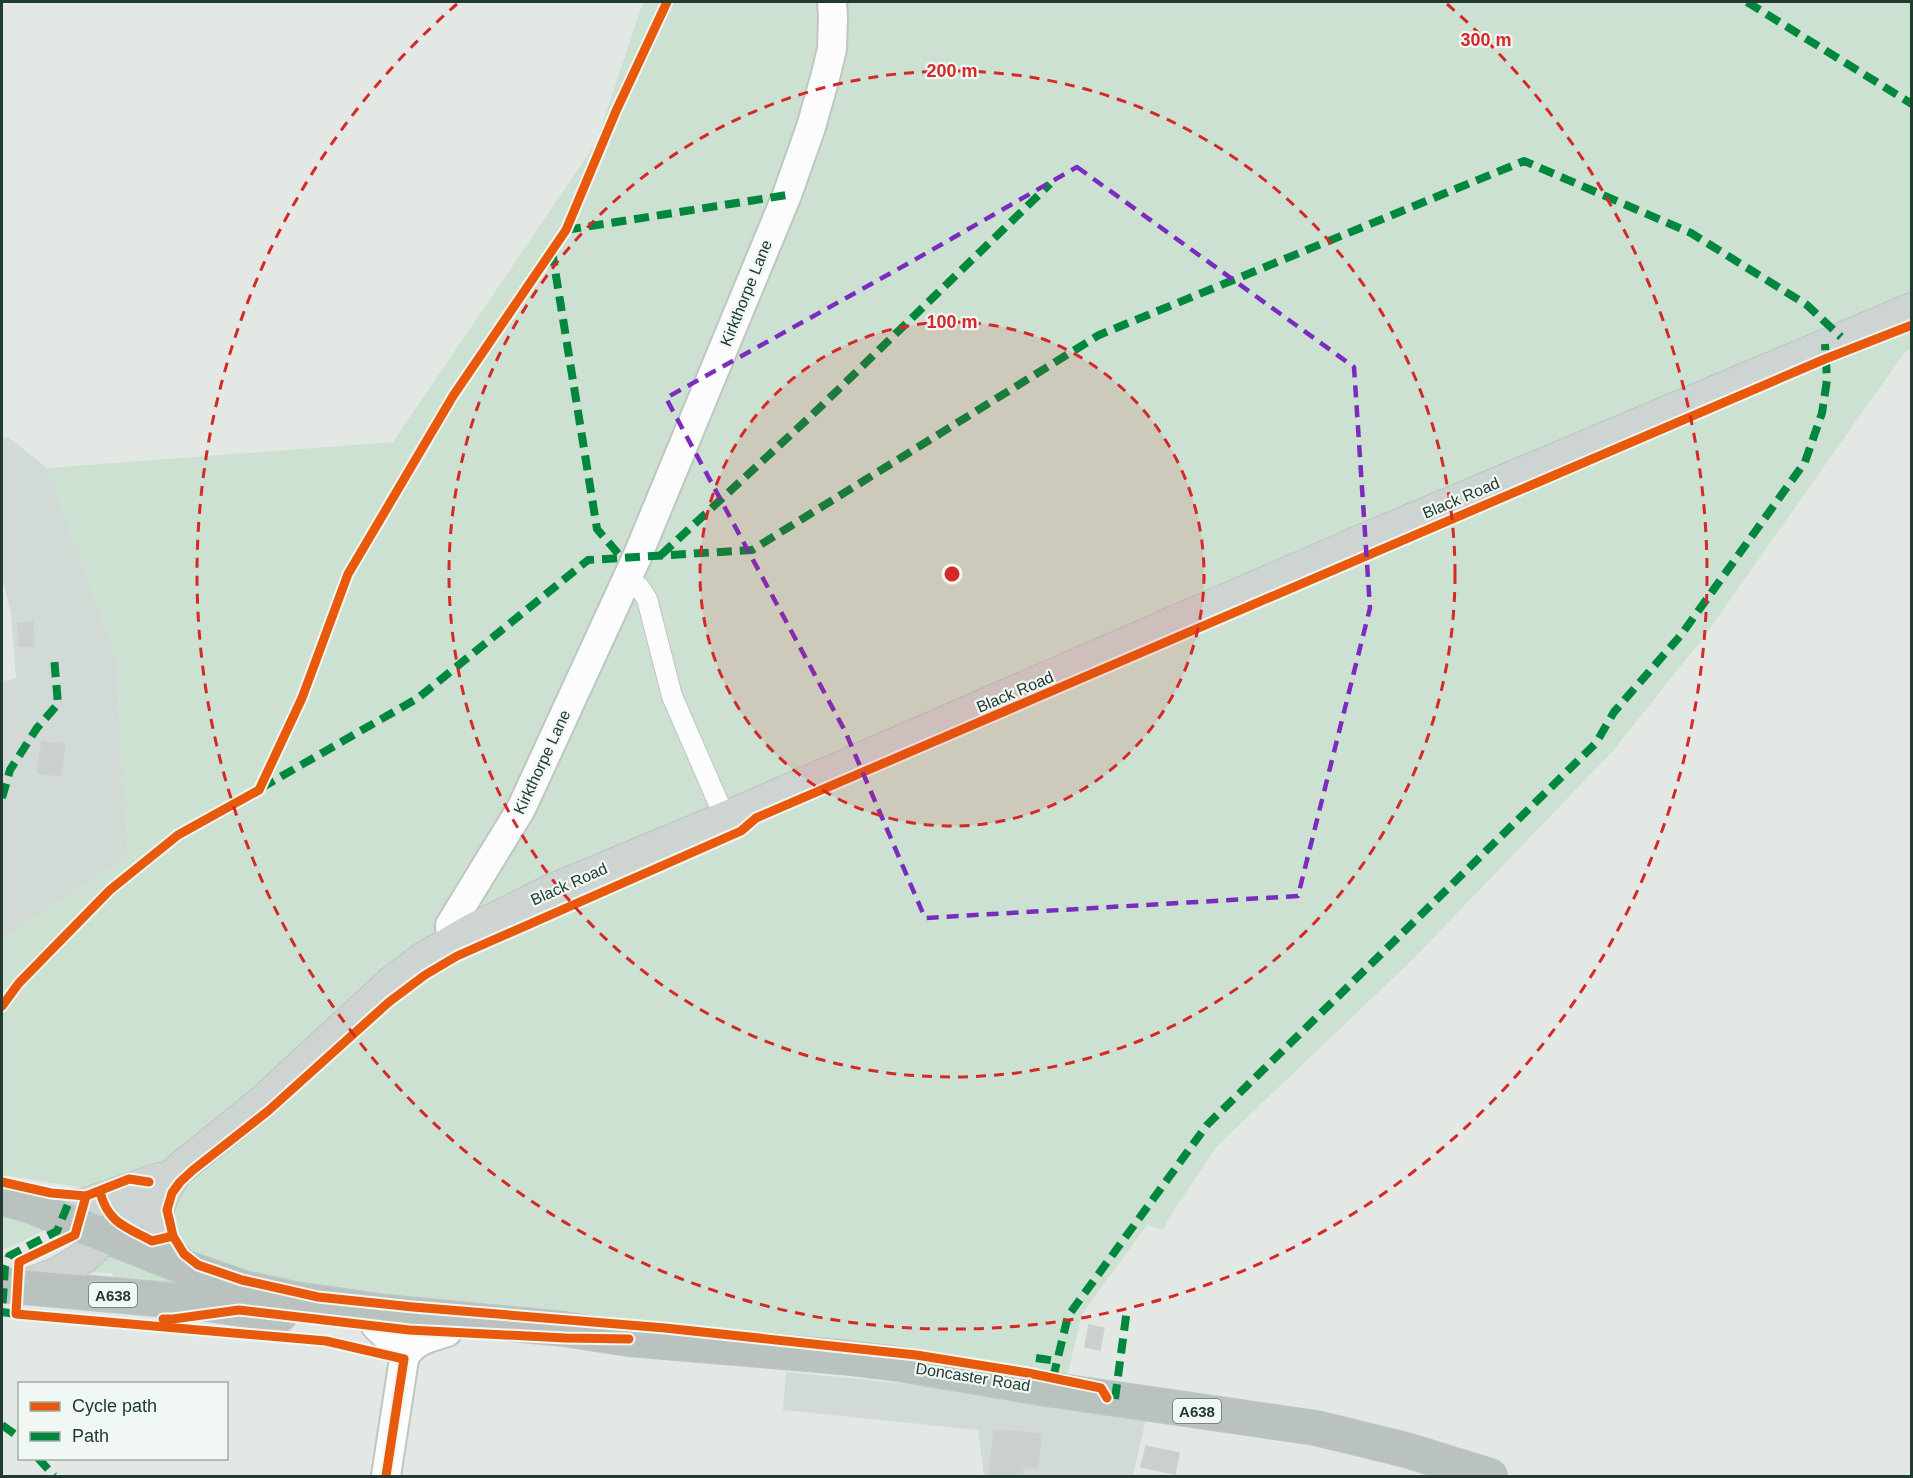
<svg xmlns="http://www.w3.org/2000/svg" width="1913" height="1478" font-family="Arial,sans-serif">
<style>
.built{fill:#d1dad5}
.green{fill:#cce1d1}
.building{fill:#cad0cd;stroke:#ccd1ce;stroke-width:1.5}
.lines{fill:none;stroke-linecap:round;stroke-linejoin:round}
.street-casing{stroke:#c0c5c2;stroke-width:22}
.secondary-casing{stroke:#bfc6c2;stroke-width:32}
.primary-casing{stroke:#bcc5c1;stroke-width:34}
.highway-casing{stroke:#bcc5c1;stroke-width:36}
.street{stroke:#fbfcfb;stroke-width:20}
.secondary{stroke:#fbfcfb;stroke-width:28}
.primary{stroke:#cdd4d1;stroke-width:32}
.highway{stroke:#b9c2bf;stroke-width:33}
.quiet{stroke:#00873e;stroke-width:8;stroke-dasharray:15 8;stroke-linecap:butt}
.cycleway-casing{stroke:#f1f8f4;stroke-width:13}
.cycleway{stroke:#e8590c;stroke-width:9}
.marked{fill:none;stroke:#7b2cbf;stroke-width:4.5;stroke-dasharray:12 8;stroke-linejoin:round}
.ring{fill:none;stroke:#d62828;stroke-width:3;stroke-dasharray:10 8}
.labels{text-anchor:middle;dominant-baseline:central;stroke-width:4.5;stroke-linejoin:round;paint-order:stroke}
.shield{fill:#f1f8f4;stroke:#5f746c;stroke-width:1.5}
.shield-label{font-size:15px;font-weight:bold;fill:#213b32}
.street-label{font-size:16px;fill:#213b32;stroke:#f1f8f4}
.centre{fill:#d62828;stroke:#f1f8f4;stroke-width:3}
.ring-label{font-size:18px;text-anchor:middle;font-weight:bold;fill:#d62828;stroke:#f1f8f4;stroke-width:4.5;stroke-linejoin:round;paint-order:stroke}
</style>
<rect width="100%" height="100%" fill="#e3e8e5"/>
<!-- built -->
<g class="built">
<path d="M8 437 47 468 116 656 128 856 2 939V682L16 678 11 614 2 575V438Z"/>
<path d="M786 1372 982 1391 1149 1404 1133 1476H984L978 1430 783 1410Z"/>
</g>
<!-- green -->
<g class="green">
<path d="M643 2H1911V349L1904 353 1703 638 1612 752 1413 959 1217 1146 1172 1213 1163 1230 1147 1225 1082 1314 1064 1389 184 1267 173 1236 176 1227 98 1190 2 1175V939L128 856 116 656 47 468 393 442 596 143Z"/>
<path d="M2 1209 50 1227 7 1249 2 1248Z"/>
<path d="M110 1243 114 1257 142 1270 153 1266 189 1287 116 1282 112 1273 88 1272Z"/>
</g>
<!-- building -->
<g class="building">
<path d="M33 622 34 646H19L18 623Z"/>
<path d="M42 741 65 745 61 776 37 773Z"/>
<path d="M1089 1325 1104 1328 1100 1350 1085 1347Z"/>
<path d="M994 1430 1041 1434 1038 1468 1023 1467 1022 1476H989Z"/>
<path d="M1146 1446 1179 1453 1175 1474 1141 1467Z"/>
</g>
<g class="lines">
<!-- street casing -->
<g class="street-casing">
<path id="street" d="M627 576 640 588 647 599 672 696 725 818"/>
</g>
<!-- secondary casing -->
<g class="secondary-casing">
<g id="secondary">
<path d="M451 942 450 925 521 809 637 557 787 195 811 127 826 74 832 49 833 17 832 2"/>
<path d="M376 1326 398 1347 404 1359"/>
<path d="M386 1476 404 1359C412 1340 430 1338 447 1332"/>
</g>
</g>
<!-- primary casing -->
<g class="primary-casing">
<g id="primary">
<path d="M172 1179C148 1214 155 1239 184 1267"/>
<path d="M34 1206 83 1205 160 1179"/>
<path d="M25 1286 58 1273 83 1258 177 1171 262 1102 393 981 422 959 472 930 548 892 725 818 1368 538 1912 309"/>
</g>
</g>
<!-- highway casing -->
<g class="highway-casing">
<g id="highway">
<path d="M2 1198 31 1206 184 1267 244 1288 295 1299 386 1312 564 1329 629 1339 841 1357 899 1364 1054 1390 1316 1428 1406 1450 1490 1476"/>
<path d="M2 1285 201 1303 280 1315"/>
</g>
</g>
<!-- street -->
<use href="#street" class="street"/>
<!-- secondary -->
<use href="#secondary" class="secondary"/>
<!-- primary -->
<use href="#primary" class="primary"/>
<!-- highway -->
<use href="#highway" class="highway"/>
<!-- quiet -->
<g class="quiet">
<path d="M1747 2 1912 104"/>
<path d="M566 230 787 195"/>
<path d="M552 251 597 529 622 558"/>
<path d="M661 555 812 415 1050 184"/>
<path d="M261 788 418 698 588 560 752 550 1099 335 1524 161 1691 233 1807 305 1841 337"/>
<path d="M2 798 10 770 37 728 58 704 54 657"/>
<path d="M16 1314 2 1312 5 1267 9 1256 57 1231 73 1192"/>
<path d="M1036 1358 1057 1361"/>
<path d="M1053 1378 1068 1316 1207 1125 1596 743 1614 712 1681 635 1805 462 1822 413 1827 380 1825 344"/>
<path d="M1115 1399 1127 1309"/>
<path d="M2 1425 20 1438"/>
<path d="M38 1458 54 1476"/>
</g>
<!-- cycleway casing -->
<g class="cycleway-casing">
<g id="cycleway">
<path d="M2 1006 19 983 110 890 178 835 259 790 302 698 348 574 453 396 566 230 616 111 667 2"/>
<path d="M2 1182 51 1193 86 1196 129 1179 149 1182"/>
<path d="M100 1192C108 1223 126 1227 152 1241L173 1236"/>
<path d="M86 1196 75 1235 19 1262 16 1314 326 1341 404 1359 386 1476"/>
<path d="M163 1319H173L239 1310 409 1330 565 1338 629 1339"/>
<path d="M1107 1398 1101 1388 1028 1373 916 1355 665 1328 413 1307 318 1297 242 1280 198 1265 184 1254 173 1236 167 1210 172 1193 180 1182 193 1170 268 1111 389 1002 425 975 457 956 741 831 756 818 1825 359 1912 325"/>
</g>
</g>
<!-- cycleway -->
<use href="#cycleway" class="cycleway"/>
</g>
<!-- marked area -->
<path class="marked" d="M1077 167 1354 367 1370 608 1298 896 925 918 845 731 666 398 909 263Z"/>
<!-- distance rings -->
<circle cx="952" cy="574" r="252" fill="#d62828" fill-opacity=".12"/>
<g class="ring">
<circle cx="952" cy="574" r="252"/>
<circle cx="952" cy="574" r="503"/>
<path d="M1447 4A755 755 0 1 1 457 4"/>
</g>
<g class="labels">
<!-- shield labels -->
<g class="shield">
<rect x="89" y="1283" width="48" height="24" rx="4.5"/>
<rect x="1173" y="1399" width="48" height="24" rx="4.5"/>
</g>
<g class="shield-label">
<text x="113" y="1295">A638</text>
<text x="1197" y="1411">A638</text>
</g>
<!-- street labels -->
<g class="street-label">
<text transform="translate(746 293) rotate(-68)">Kirkthorpe Lane</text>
<text transform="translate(1461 498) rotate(-23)">Black Road</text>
<text transform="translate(1015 692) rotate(-23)">Black Road</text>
<text transform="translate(542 762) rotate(-65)">Kirkthorpe Lane</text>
<text transform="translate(569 884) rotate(-24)">Black Road</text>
<text transform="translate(973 1377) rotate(9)">Doncaster Road</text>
</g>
</g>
<circle cx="952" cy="574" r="9" class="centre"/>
<g class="ring-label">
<text x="1486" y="46">300 m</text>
<text x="952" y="77">200 m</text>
<text x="952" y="328">100 m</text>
</g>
<!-- border -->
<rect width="1913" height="1478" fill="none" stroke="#213b32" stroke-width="6"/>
<!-- legend -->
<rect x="18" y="1382" width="210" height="78" fill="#f1f8f4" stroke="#9eaca6" stroke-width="1.5"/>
<rect x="30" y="1402" width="30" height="9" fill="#e8590c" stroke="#9eaca6" stroke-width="1.5"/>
<text x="72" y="1412" font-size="18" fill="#213b32">Cycle path</text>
<rect x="30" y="1432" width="30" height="9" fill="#00873e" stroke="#9eaca6" stroke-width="1.5"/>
<text x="72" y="1442" font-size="18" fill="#213b32">Path</text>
</svg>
